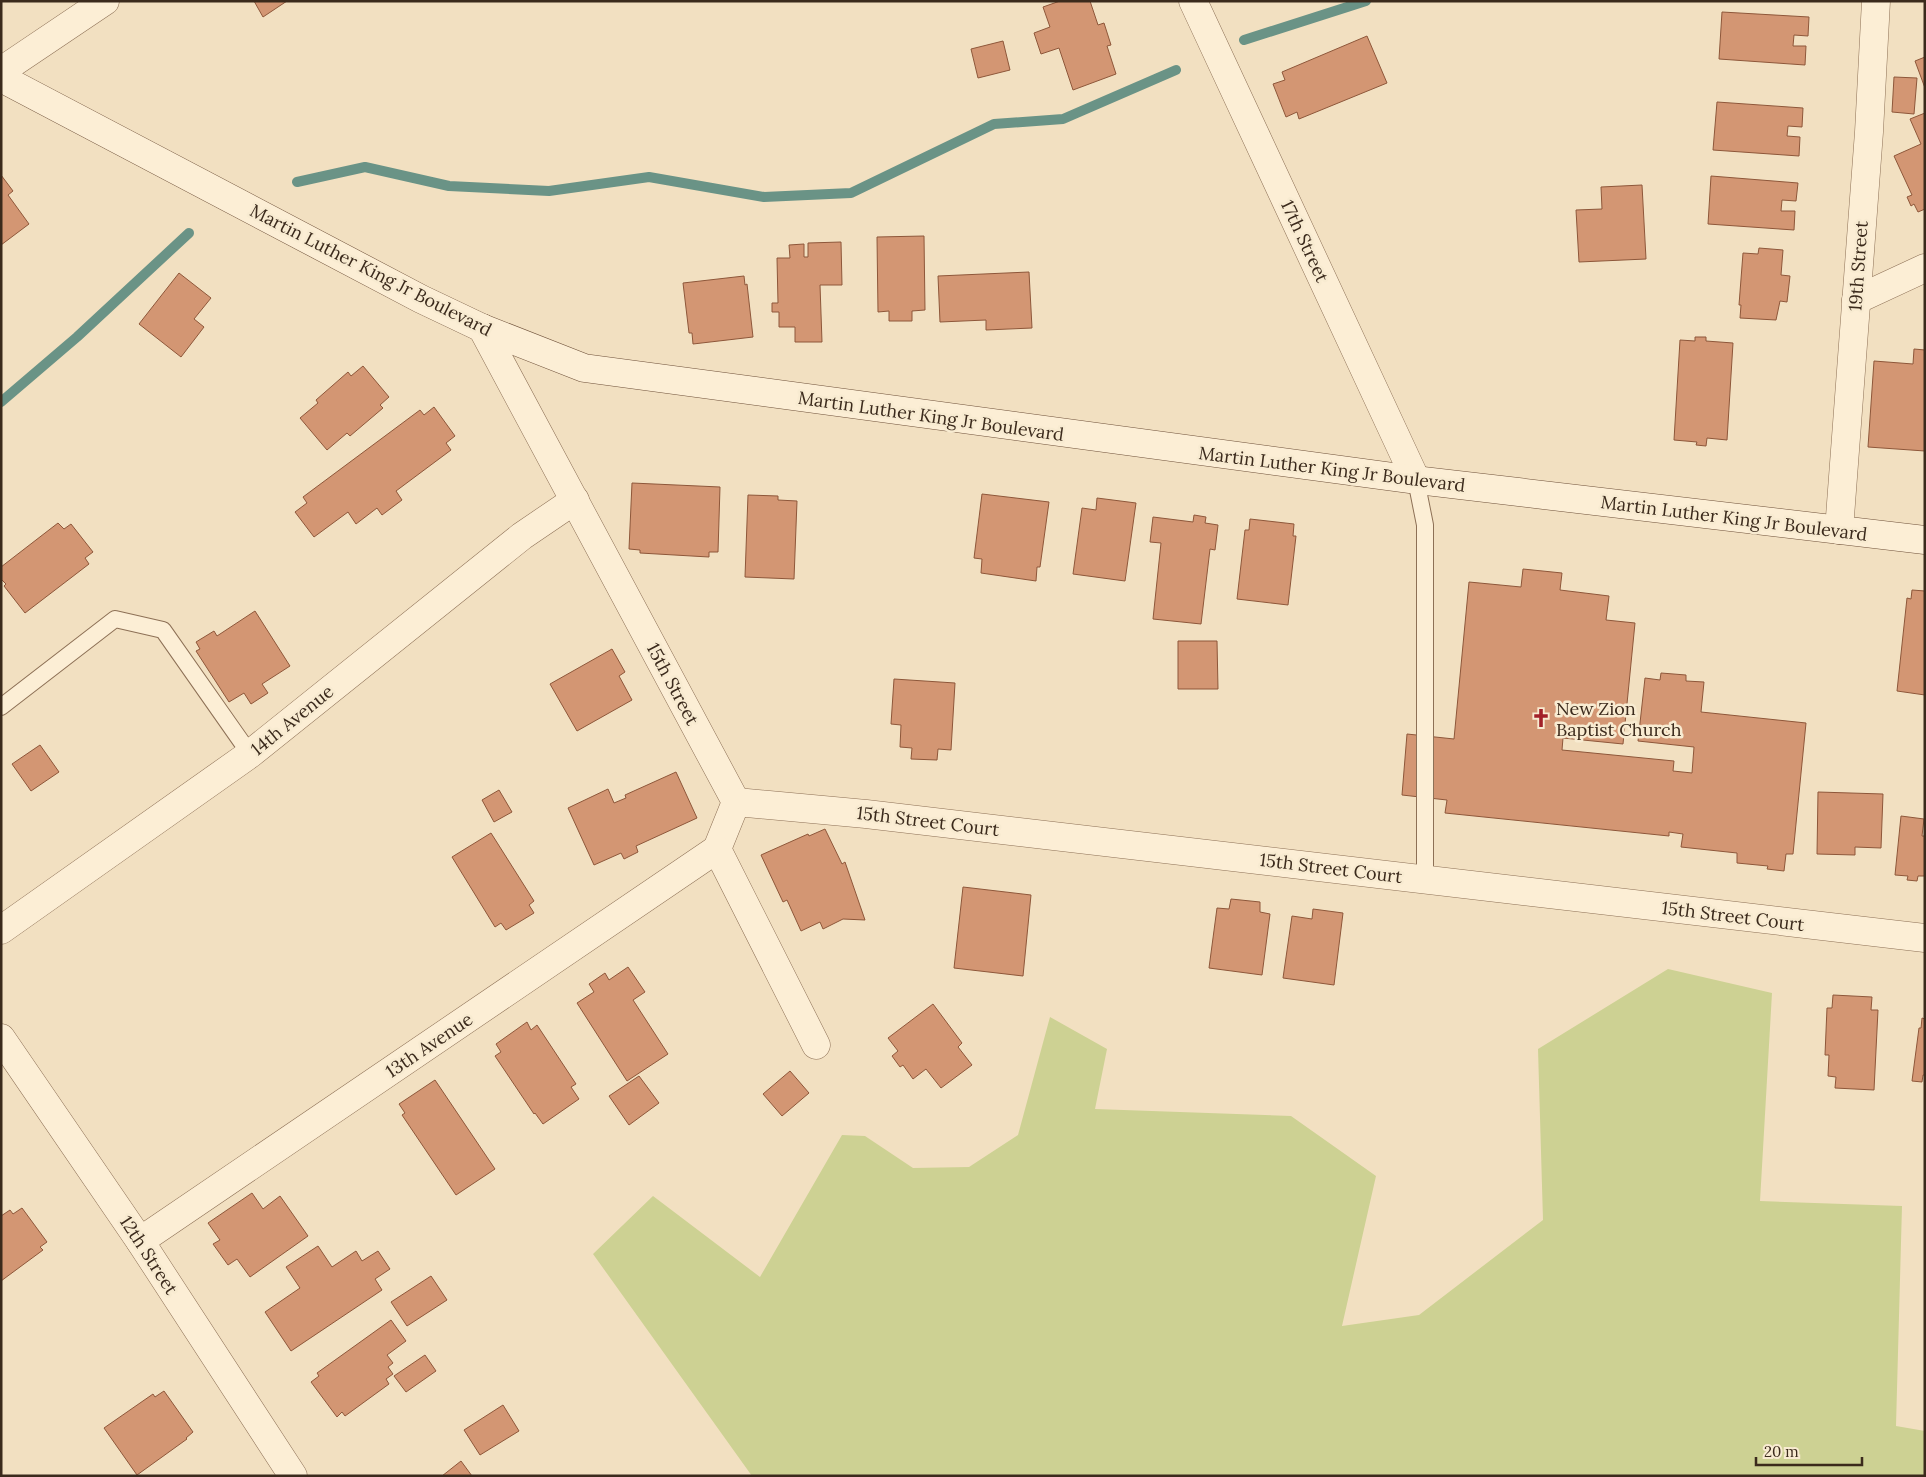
<svg xmlns="http://www.w3.org/2000/svg" width="1926" height="1477" font-family="Lora,serif">
<style>
.green{fill:#cdd193}
.lines{fill:none;stroke-linecap:round;stroke-linejoin:round}
.stream{stroke:#6a9386;stroke-width:10}
.building{fill:#d39673;stroke:#8e573a}
.lane-casing{stroke:#8d7056;stroke-width:18}
.street-casing{stroke:#8d7056;stroke-width:29}
.secondary-casing{stroke:#6f513a;stroke-width:29}
.lane{stroke:#fceed5;stroke-width:16}
.street{stroke:#fceed5;stroke-width:28}
.secondary{stroke:#fceed5;stroke-width:28}
.labels{text-anchor:middle;dominant-baseline:central;stroke-width:5;stroke-linejoin:round;paint-order:stroke}
.street-label{font-size:18px;fill:#3b2a1c;stroke:#f8ebd1}
.poi-label{font-size:18px;fill:#3b2a1c;stroke:#f8ebd1;text-anchor:start}
</style>
<rect width="100%" height="100%" fill="#f2e0c1"/>
<!-- green -->
<path class="green" d="M1668 969 1772 993 1760 1201 1902 1206 1896 1426 1925 1431V1476H752L593 1254 653 1196 760 1277 842 1135 865 1136 913 1168 969 1167 1018 1135 1050 1017 1107 1049 1095 1109 1291 1116 1376 1176 1342 1326 1419 1315 1543 1220 1538 1049Z"/>
<g class="lines">
<!-- stream -->
<g class="stream">
<path d="M1244 40 1366 1"/>
<path d="M297 182 365 167 449 186 549 191 649 177 764 197 851 193 994 124 1063 119 1176 70"/>
<path d="M1 402 77 337 189 233"/>
</g>
</g>
<!-- building -->
<g class="building">
<path d="M254 1H287L263 17Z"/>
<path d="M1060 1H1090L1098 25 1104 23 1111 45 1107 46 1116 74 1073 90 1059 48 1041 54 1034 33 1050 27 1043 7Z"/>
<path d="M1722 12 1809 17 1808 36 1794 35 1793 46H1806L1805 65 1719 59Z"/>
<path d="M1367 36 1387 83 1299 119 1297 112 1286 117 1273 84 1285 80 1282 72Z"/>
<path d="M1003 41 1010 70 978 78 971 49Z"/>
<path d="M1925 57V88L1915 61Z"/>
<path d="M1894 77 1917 78 1914 114 1892 112Z"/>
<path d="M1717 102 1803 108 1802 127 1788 126 1787 136 1800 137 1799 156 1713 150Z"/>
<path d="M1925 113V209L1918 212 1914 204 1911 206 1907 197 1912 195 1894 156 1921 144 1910 119Z"/>
<path d="M1 175 13 191 8 195 29 224 1 245Z"/>
<path d="M1711 176 1798 183 1796 201 1782 200 1781 211H1795L1794 230 1708 224Z"/>
<path d="M1642 185 1646 259 1579 262 1576 210 1602 209 1601 187Z"/>
<path d="M924 236 925 310 912 311V321H889V311L878 312 877 237Z"/>
<path d="M841 242 842 285H820L822 342H795V327H779V312H772V303H778L777 258H790L789 245 804 244V257H808V243Z"/>
<path d="M1759 248 1783 250 1781 275 1790 276 1787 302 1780 301 1776 320 1740 318 1741 305H1739L1743 253 1758 254Z"/>
<path d="M1029 272 1032 328 986 330V320L940 322 938 276Z"/>
<path d="M179 273 211 298 194 319 204 327 181 357 139 324Z"/>
<path d="M744 276 745 285 747 284 753 337 693 344 692 333H689L683 283Z"/>
<path d="M1695 337H1706V341L1733 343 1727 440 1707 438 1706 446 1696 445 1697 442 1674 440 1680 340 1695 341Z"/>
<path d="M1914 349 1925 350V451L1868 447 1874 361 1913 364Z"/>
<path d="M363 366 389 397 380 405 383 408 350 436 347 433 327 450 300 418 318 403 316 400 348 372 351 376Z"/>
<path d="M434 407 455 436 446 443 451 450 396 491 402 500 382 515 377 508 356 524 348 512 314 537 295 512 307 503 303 497 420 410 424 415Z"/>
<path d="M632 483 720 487 718 552H709V557L640 553V550L629 549Z"/>
<path d="M982 494 1049 502 1040 567H1037L1036 581 981 573 982 559 974 558Z"/>
<path d="M748 495 778 496V500L797 501 794 579 745 577Z"/>
<path d="M1097 498 1136 503 1125 581 1073 574 1082 508 1096 510Z"/>
<path d="M1194 515 1206 517 1205 523 1218 525 1215 550 1210 549 1201 624 1153 619 1161 543 1150 542 1153 517 1193 522Z"/>
<path d="M1250 519 1294 524 1293 536H1296L1288 605 1237 599 1245 530H1249Z"/>
<path d="M58 523 64 529 71 524 93 552 85 558 89 564 25 613 4 586 6 584 2 580 1 581V567Z"/>
<path d="M1523 569 1562 573 1560 590 1609 596 1606 620 1635 623 1623 744 1563 738 1562 750 1674 761 1673 771 1692 773 1694 747 1638 741 1645 678 1660 680 1661 673 1686 675V681L1704 682 1701 712 1806 723 1793 854H1786L1784 871 1767 869 1768 866 1737 863V853L1681 847 1683 834 1669 832V836L1445 813 1447 800 1402 795 1407 734 1454 739 1469 582 1521 587Z"/>
<path d="M1912 590 1925 591V695L1897 691 1907 598 1911 599Z"/>
<path d="M255 611 290 666 262 684 268 693 251 704 244 693 229 702 196 651 200 649 196 642 214 631 217 636Z"/>
<path d="M1178 641H1217L1218 689H1178Z"/>
<path d="M612 649 625 672 619 676 632 700 577 731 550 684Z"/>
<path d="M894 679 955 683 951 750 938 749 937 760 911 759 912 748 900 747 901 725 891 724Z"/>
<path d="M40 745 59 772 31 791 12 764Z"/>
<path d="M676 772 697 818 636 846 638 852 624 859 621 853 594 865 568 808 608 789 614 803 626 798 625 795Z"/>
<path d="M499 790 512 812 494 822 482 800Z"/>
<path d="M1818 792 1883 794 1881 848 1855 847V855L1817 854Z"/>
<path d="M1901 816 1924 819 1922 836H1925V876H1918L1917 881 1907 880 1908 876 1895 875Z"/>
<path d="M825 829 842 864 845 862 865 920 843 919 823 929 820 922 801 931 787 900 783 902 761 855 808 834 809 836Z"/>
<path d="M491 833 534 901 529 905 534 913 506 930 501 923 495 927 452 857Z"/>
<path d="M963 887 1031 895 1023 976 954 968Z"/>
<path d="M1231 899 1260 902V912L1270 914 1262 975 1209 968 1217 908 1229 909Z"/>
<path d="M1313 909 1343 913 1334 985 1283 978 1292 916 1312 919Z"/>
<path d="M628 967 645 992 633 1000 668 1054 627 1081 577 1003 594 992 589 984 605 973 609 980Z"/>
<path d="M1833 995 1872 997 1871 1010H1878L1874 1090 1835 1088 1836 1077 1828 1076 1829 1055H1825L1827 1008H1832Z"/>
<path d="M933 1004 962 1043 958 1047 972 1065 941 1088 926 1069 913 1079 903 1065 900 1067 892 1056 898 1051 888 1038Z"/>
<path d="M1922 1018 1925 1019V1075H1923L1922 1082 1912 1081 1919 1028H1921Z"/>
<path d="M527 1022 531 1030 537 1025 576 1084 571 1087 579 1099 543 1124 535 1113 534 1114 495 1056 501 1052 496 1044Z"/>
<path d="M790 1071 809 1093 782 1116 763 1094Z"/>
<path d="M639 1076 659 1103 629 1125 609 1096Z"/>
<path d="M435 1080 495 1169 456 1195 402 1115 405 1113 399 1104Z"/>
<path d="M252 1193 263 1209 280 1196 308 1236 250 1277 237 1259 228 1265 213 1244 220 1240 208 1223Z"/>
<path d="M22 1208 47 1242 40 1247 43 1250 1 1281V1216L10 1210 13 1214Z"/>
<path d="M318 1246 332 1267 356 1251 362 1261 378 1251 390 1269 375 1279 382 1290 291 1351 265 1312 300 1288 286 1267Z"/>
<path d="M431 1276 447 1300 407 1326 391 1302Z"/>
<path d="M391 1320 406 1341 387 1355 393 1363 388 1367 393 1374 386 1379 389 1384 345 1416 342 1412 337 1417 311 1382 319 1376 317 1373Z"/>
<path d="M425 1355 436 1371 406 1392 394 1376Z"/>
<path d="M164 1391 193 1432 186 1438 187 1439 137 1475 104 1428 153 1394 155 1397Z"/>
<path d="M503 1405 519 1431 480 1455 464 1430Z"/>
<path d="M461 1461 472 1476H442Z"/>
</g>
<g class="lines">
<!-- lane casing -->
<g class="lane-casing">
<g id="lane">
<path d="M1416 480 1425 525V879"/>
<path d="M1 707 115 619 163 630 250 754"/>
</g>
</g>
<!-- street casing -->
<g class="street-casing">
<g id="street">
<path d="M1193 1 1416 480"/>
<path d="M1 71 105 1"/>
<path d="M1856 300 1925 268"/>
<path d="M482 328 736 802 717 849 816 1045"/>
<path d="M1839 530 1869 132 1876 1"/>
<path d="M736 802 866 814 1925 938"/>
<path d="M1 930 250 754 522 536 575 500"/>
<path d="M1 1038 140 1241 293 1476"/>
<path d="M140 1241 717 849"/>
</g>
</g>
<!-- secondary casing -->
<g class="secondary-casing">
<path id="secondary" d="M1 78 421 299 482 328 584 368 1416 480 1925 540"/>
</g>
<!-- lane -->
<use href="#lane" class="lane"/>
<!-- street -->
<use href="#street" class="street"/>
<!-- secondary -->
<use href="#secondary" class="secondary"/>
</g>
<!-- icons -->
<defs>
<g id="church-bare" transform="scale(1.5)"><path d="M-1.2-6h2.4v3.5h3.3v2.4h-3.3V6h-2.4V-.1h-3.3v-2.4h3.3Z" fill="#a22129" stroke="#f8ebd1" stroke-width="2.5" paint-order="stroke"/></g>
</defs>
<g fill-rule="evenodd">
<use href="#church-bare" x="1541" y="718"/>
</g>
<g class="labels">
<!-- street labels -->
<g class="street-label">
<text transform="translate(1305 241) rotate(65)">17th Street</text>
<text transform="translate(1858 266) rotate(-86)">19th Street</text>
<text transform="translate(371 270) rotate(27)">Martin Luther King Jr Boulevard</text>
<text transform="translate(931 416) rotate(8)">Martin Luther King Jr Boulevard</text>
<text transform="translate(1332 469) rotate(7)">Martin Luther King Jr Boulevard</text>
<text transform="translate(1734 518) rotate(7)">Martin Luther King Jr Boulevard</text>
<text transform="translate(673 684) rotate(62)">15th Street</text>
<text transform="translate(292 720) rotate(-39)">14th Avenue</text>
<text transform="translate(928 821) rotate(7)">15th Street Court</text>
<text transform="translate(1331 868) rotate(7)">15th Street Court</text>
<text transform="translate(1733 916) rotate(7)">15th Street Court</text>
<text transform="translate(429 1045) rotate(-34)">13th Avenue</text>
<text transform="translate(149 1255) rotate(57)">12th Street</text>
</g>
<!-- poi labels -->
<g class="poi-label">
<text x="1556" y="708">New Zion<tspan x="1556" dy="21">Baptist Church</tspan></text>
</g>
</g>
<!-- border -->
<rect width="1926" height="1477" fill="none" stroke="#3b2a1c" stroke-width="5"/>
<!-- scale -->
<path d="M1756 1457v8h106v-8" fill="none" stroke="#3b2a1c" stroke-width="2.5"/>
<text x="1764" y="1457" font-size="15" fill="#3b2a1c" stroke="#f8ebd1" stroke-width="4" paint-order="stroke">20 m</text>
</svg>
